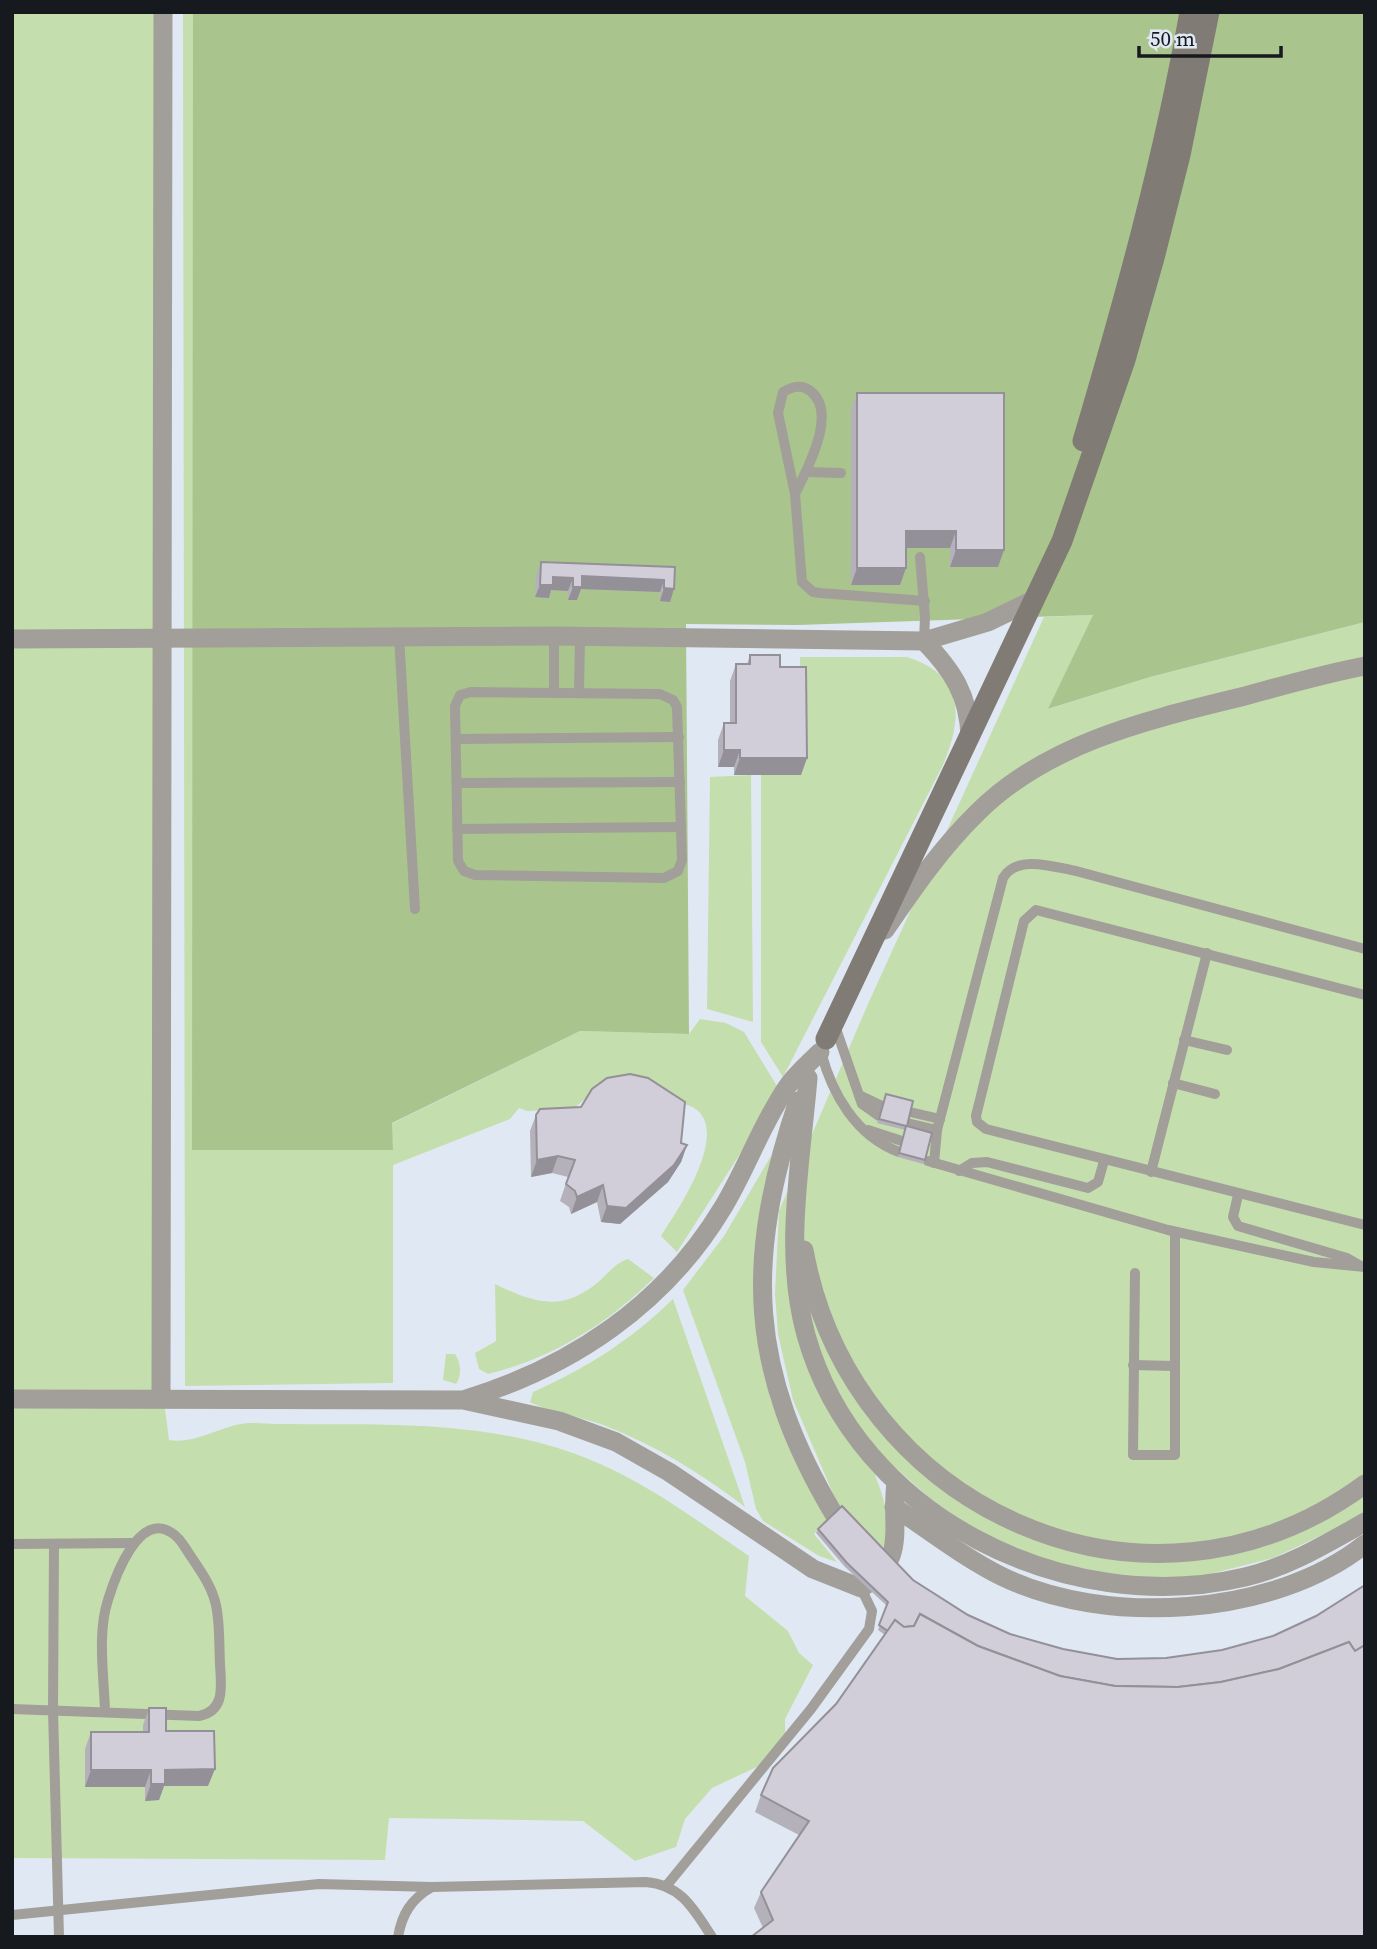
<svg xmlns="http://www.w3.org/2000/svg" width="1377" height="1949" font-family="'Source Serif 4',serif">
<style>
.green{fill:#c5deae}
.forest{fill:#a9c58d}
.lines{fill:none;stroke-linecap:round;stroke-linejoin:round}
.lane{stroke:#a29e9a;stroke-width:10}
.street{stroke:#a29e9a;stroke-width:19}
.secondary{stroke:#807b75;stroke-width:21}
.wall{fill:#b5b1bb}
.shaded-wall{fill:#939098}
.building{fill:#d2ced9;stroke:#939098;stroke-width:2}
</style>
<rect width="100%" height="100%" fill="#e0e9f3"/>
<!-- green -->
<g class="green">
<path d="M12 12H156L161 1378 169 1440C193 1444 216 1429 240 1424 252 1422 265 1424 277 1424 380 1425 488 1419 586 1458 645 1481 696 1520 749 1556L745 1596 788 1631 799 1653 813 1665 785 1719V1733L761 1765 712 1788 685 1819 676 1847 635 1861 583 1821 389 1818 385 1860 12 1858Z"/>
<path d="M183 12H193L393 1149 391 1124 580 1031 689 1034 700 1019 726 1023 744 1032 777 1086 747 1143 677 1252 661 1236C678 1210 728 1136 697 1110 681 1096 614 1096 591 1094L573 1109 527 1111 519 1108 510 1119 393 1165V1383L185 1386Z"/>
<path d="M1093 615 1049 709 1150 677 1365 622V1515L1273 1558 1202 1576 1171 1580 1064 1568 976 1530 931 1499 890 1463 875 1475C885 1500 893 1527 881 1552L840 1510 793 1400 778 1334 775 1294 779 1211 868 1004 1044 617Z"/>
<path d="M800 657H907C965 675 963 718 943 765L783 1077 761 1042V775L801 774Z"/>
<path d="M751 775 753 1022 707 1009 710 777Z"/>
<path d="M771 1156 762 1365 771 1400 788 1440 830 1517 814 1534 837 1562 819 1556 763 1521 756 1509 745 1462 683 1290 724 1236Z"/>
<path d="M628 1259 654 1278C607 1324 553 1358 488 1374L479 1369 475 1353 496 1341 495 1284C532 1302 561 1313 597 1283 607 1275 615 1263 628 1259Z"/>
<path d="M673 1299 745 1507C701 1473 655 1445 603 1425 582 1417 548 1412 530 1402L533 1392C587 1368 631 1340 673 1299Z"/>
<path d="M446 1354H455C461 1363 462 1376 456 1384L443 1380Z"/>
</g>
<!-- forest -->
<path class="forest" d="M193 12H1365V622L1150 677 1048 709 1093 615 798 625 686 624 689 1034 580 1031 392 1123 393 1150H192Z"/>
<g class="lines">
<!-- lane -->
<g class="lane">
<path d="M806 472 841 473"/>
<path d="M795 494C806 471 840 411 809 390 800 384 792 387 783 392L778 413 795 494 802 582 813 592 820 593 925 601"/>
<path d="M920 557 925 617 924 641"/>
<path d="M399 636 415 909"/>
<path d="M554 636V692"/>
<path d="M471 692 660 694 673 700 677 707 682 860 678 871 664 878 475 875 464 871 458 861 455 706 460 695Z"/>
<path d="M579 692 580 637"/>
<path d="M456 739 679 737"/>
<path d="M457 783 680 782"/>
<path d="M457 829 681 827"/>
<path d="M1365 995 1036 910 1024 921 976 1116 977 1122 986 1129 1365 1225"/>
<path d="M835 1026 862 1104 879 1116"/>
<path d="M1184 1040 1227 1050"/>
<path d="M821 1052C832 1094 856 1136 899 1152"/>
<path d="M1173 1083 1215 1094"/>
<path d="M859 1095 882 1106"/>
<path d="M910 1112 940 1119"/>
<path d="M907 1123 937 1130"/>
<path d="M868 1130 902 1141"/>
<path d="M928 1161 1168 1230 1314 1262 1365 1267"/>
<path d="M934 1163 937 1130 1003 878C1017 854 1054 867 1076 871L1365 949"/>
<path d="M959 1171 972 1163 987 1162 1088 1188 1098 1182 1104 1161"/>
<path d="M1151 1172 1207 953"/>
<path d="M1238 1195 1233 1217 1238 1226 1347 1258 1361 1266"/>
<path d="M1135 1273 1133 1455H1175V1232"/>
<path d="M1133 1365 1174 1366"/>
<path d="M12 1544 133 1543"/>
<path d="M54 1544 53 1710 59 1937"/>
<path d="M12 1709 199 1716C226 1711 221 1685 220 1664 219 1645 220 1624 216 1605 212 1587 202 1573 192 1558 186 1550 181 1538 172 1533 139 1510 115 1577 108 1600 97 1633 104 1677 105 1711"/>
<path d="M667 1885 811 1709 869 1629 872 1611 861 1588"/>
<path d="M12 1915 319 1884 432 1887"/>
<path d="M398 1937C402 1914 411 1899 432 1887L646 1882C682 1885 694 1910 712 1937"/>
</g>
<!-- street -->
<g class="street">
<path d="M12 639 554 636 924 641 988 622 1033 600"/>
<path d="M924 641C952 670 969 695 970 737"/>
<path d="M885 930C913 889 941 848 977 813 1047 743 1147 720 1241 697 1282 686 1323 674 1365 666"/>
<path d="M808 1078C801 1163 783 1252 806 1335 857 1517 1067 1619 1245 1577 1288 1567 1326 1544 1365 1522"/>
<path d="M798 1101C744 1261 748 1370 835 1516"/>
<path d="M804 1250C851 1509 1147 1645 1365 1484"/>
<path d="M161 1398 163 12"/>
<path d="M12 1399 463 1400 559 1421 616 1442 669 1472 813 1569 861 1588C909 1561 890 1526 896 1483"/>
<path d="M466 1399C571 1367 664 1305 722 1209 746 1170 761 1125 787 1087 796 1074 809 1063 820 1052"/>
<path d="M894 1507C929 1530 963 1557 1001 1576 1105 1627 1274 1617 1365 1544"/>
</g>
<!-- secondary -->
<g class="secondary">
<path d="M1083 441C1125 299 1164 158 1190 12"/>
<path d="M826 1039 1062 541 1125 360 1154 258 1180 155 1209 12"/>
</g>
</g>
<!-- wall -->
<g class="wall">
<path d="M857 393 998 567H950V548H906V568L900 585H851V409Z"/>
<path d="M541 562 675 567 674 589 670 602 660 601V592L581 589 577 600H568V591L551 590 549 598 535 597 536 575Z"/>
<path d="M750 655 780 667 807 758 801 775H734V767H718V740L724 723H730V681L736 664H747Z"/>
<path d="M886 1094 907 1126 925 1160 923 1164 898 1157 905 1130 877 1123Z"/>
<path d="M536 1115 681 1143 687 1145 681 1162 668 1182 620 1224 601 1222 597 1202 571 1214 569 1207 560 1201 568 1177 552 1173 531 1177 530 1131Z"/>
<path d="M818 1529 913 1580 1365 1937 763 1928 754 1908 761 1892 799 1835 755 1812 761 1795 836 1704 885 1635 878 1630 887 1606 845 1567 816 1533Z"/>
<path d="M149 1708 208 1786H164L159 1800 145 1801V1787H85V1749L91 1732H143V1725Z"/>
</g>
<!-- shaded-wall -->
<g class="shaded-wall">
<path d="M906 531H956L950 548H900Z"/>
<path d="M956 550H1004L998 567H950Z"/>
<path d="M857 568H906L900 585H851Z"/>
<path d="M582 576 664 580 660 592 581 589 577 600H568L573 587Z"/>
<path d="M553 577 573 578 568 591 551 590 549 598 535 597 540 585Z"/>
<path d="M664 588 674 589 670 602 660 601Z"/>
<path d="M724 750H740L734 767H718Z"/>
<path d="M740 758H807L801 775H734Z"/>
<path d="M687 1145 681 1162 668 1182 620 1224 601 1222 607 1206Z"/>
<path d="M558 1156 552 1173 531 1177 537 1160Z"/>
<path d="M603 1185 597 1202 571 1214 577 1197Z"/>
<path d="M215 1769 208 1786H164L159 1800 145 1801 151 1784 165 1770Z"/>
<path d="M91 1770H151L145 1787H85Z"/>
</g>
<!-- building -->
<g class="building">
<path d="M857 393H1004V550H956V531H906V568H857Z"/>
<path d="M541 562 675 567 674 589 664 588V580L582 576V587H573V578L553 577V585H540Z"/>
<path d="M750 655H780V667H806L807 758H740V750H724V723H736V664H750Z"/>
<path d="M630 1074 648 1078 685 1102 681 1143 687 1145 674 1165 626 1208 607 1206 603 1185 577 1197 575 1191 566 1184 575 1160 558 1156 537 1160 536 1115 540 1109 581 1107 592 1089 607 1078Z"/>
<path d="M886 1094 913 1101 907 1126 932 1133 925 1160 899 1153 906 1126 879 1119Z"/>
<path d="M842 1506 913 1580 968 1615 1010 1634 1063 1649 1117 1659 1166 1658 1222 1650 1273 1636 1316 1616 1365 1585V1645L1355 1651 1349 1642 1279 1669 1221 1682 1178 1687 1115 1686 1060 1676 978 1646 920 1614 914 1626 904 1627 895 1620 888 1631 879 1625 888 1602 847 1563 818 1529Z"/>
<path d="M920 1614 978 1646 1060 1676 1115 1686 1178 1687 1221 1682 1279 1669 1349 1642 1355 1651 1365 1645V1937H751L773 1920 761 1892 809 1821 761 1795 773 1768 836 1704 895 1620 904 1627 914 1626Z"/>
<path d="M149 1708H166V1731H214L215 1769 165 1770V1784H151V1770H91V1732H149Z"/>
</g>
<!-- border -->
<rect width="1377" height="1949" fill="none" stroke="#16191d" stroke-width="28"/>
<!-- scale -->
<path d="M1139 46v10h142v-10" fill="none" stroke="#16191d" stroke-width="3.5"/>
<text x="1150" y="46" font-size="21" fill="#16191d" stroke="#e0e9f3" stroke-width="5" paint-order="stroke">50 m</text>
</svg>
